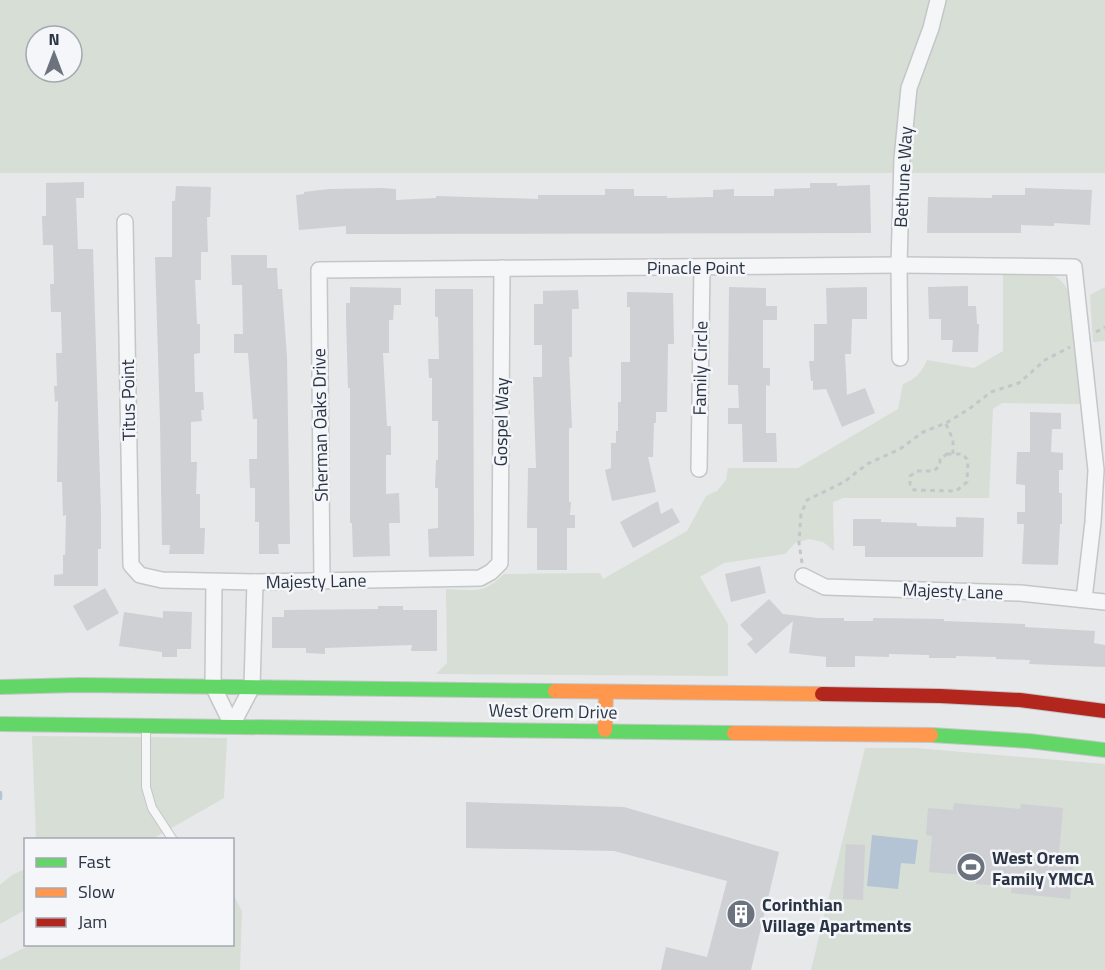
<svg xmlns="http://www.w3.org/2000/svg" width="1105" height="970" font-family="'Titillium Web',sans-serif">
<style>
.green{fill:#d6ded6;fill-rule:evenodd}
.water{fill:#b4c4d5}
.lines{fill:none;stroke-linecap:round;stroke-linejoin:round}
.stream{stroke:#b4c4d5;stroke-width:4.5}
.building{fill:#ced0d3}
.lane-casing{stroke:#c4c6c8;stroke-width:10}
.street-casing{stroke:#c4c6c8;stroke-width:18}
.fast-casing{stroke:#c4c6c8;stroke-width:16}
.slow-casing{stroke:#c4c6c8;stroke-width:16}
.jam-casing{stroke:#c4c6c8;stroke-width:16}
.path{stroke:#c5c6ca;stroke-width:3;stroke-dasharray:4.5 4.5;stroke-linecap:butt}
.lane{stroke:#f5f6f7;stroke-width:8}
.street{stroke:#f5f6f7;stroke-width:15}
.fast{stroke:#63d668;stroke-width:14}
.slow{stroke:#ff974d;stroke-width:14}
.jam{stroke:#b3261e;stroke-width:14}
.labels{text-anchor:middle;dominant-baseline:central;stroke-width:5;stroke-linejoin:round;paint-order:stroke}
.street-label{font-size:18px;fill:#2b3445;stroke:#f4f6f9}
.poi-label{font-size:18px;font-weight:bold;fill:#2b3445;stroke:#f4f6f9;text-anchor:start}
</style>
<rect width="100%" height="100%" fill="#e6e8ea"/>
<!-- green -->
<g class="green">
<path d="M0 0H1105V173H0ZM36 36H72V72H36Z"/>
<path d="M1003 273C1029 273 1058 265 1069 293L1081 404 1002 403 993 409 989 498H843L833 502 834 551 823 542 809 539 795 543 785 554 724 563 700 577 728 624V676L436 674 447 663 446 589C473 590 483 595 504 574L600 573 603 579 687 531 706 496 717 491 726 480 728 468H798L898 409 903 384C916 379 922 372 927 360L974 368 1003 351Z"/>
<path d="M1105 287V341L1093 342 1090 295Z"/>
<path d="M32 736 227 738 224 798 152 839H36Z"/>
<path d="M865 748H915L1105 764V970H811Z"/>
<path d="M25 869V910L0 924V885L12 875Z"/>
<path d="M233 894 242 911 240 970H0V960L30 945 232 944Z"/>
</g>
<!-- water -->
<path class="water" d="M872 835 918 840 915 864 901 863 898 889 867 886Z"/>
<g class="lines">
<!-- stream -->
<path class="stream" d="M0 793V798"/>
</g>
<!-- building -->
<g class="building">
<path d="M84 182V198H76L78 249H93L101 513V549H98V586H54V575L63 574V555H65L66 515 63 516 62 482H57L58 401 55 402 54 386H57L56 353H62L61 312H51L50 284H54L53 245H43L42 216H46V183Z"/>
<path d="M810 183H837V186L870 185 871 233 346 234V226L299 230 296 195 304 194V192L329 189 382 188 396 189V200L436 198V196L538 199V195H605V189H634V196H667V198L713 197V190L734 189V196H774V189L810 188Z"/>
<path d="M176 186 211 187 210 217H207L208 252H201V280H195L197 324H200V353L194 354 195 392H203L204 410H201L202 421 191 422V462H197L196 494H200V528H205L204 554H169L170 545H162L160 422 155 257H172V201H175Z"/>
<path d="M1025 188 1092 190 1090 225 1054 223V226L1021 225V233H927L928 197 992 198V195H1025Z"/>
<path d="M231 255H267V268H277L278 289H282L287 357 290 544H278L279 554H259V522H255V488H250L249 459H257V419H253L248 353H234V334H243L242 285H232Z"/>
<path d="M968 286V306H976L977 324H979L978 352H952L953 340H941V319H929L928 287Z"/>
<path d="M350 287 401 288V305H394L393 320H389V353H383L387 426H391V455H386V494L399 493 400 523H389L390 556 353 557 352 523H350V388H348L346 319V303H350Z"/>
<path d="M729 287 766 288V306H777V320H763V368H770V386L766 385V433H776L777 462H743L742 424H728V408H739L738 385H728Z"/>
<path d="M867 287V319H852L851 354H845L847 395 865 388 875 413 842 427 826 389 813 390V381H811L809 361H814V324H827L826 288Z"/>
<path d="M435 289H473L474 556 429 557 428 529 438 528V488H435L436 460H438V421H432V378H429L428 359H439L438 317H435Z"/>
<path d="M578 290 579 309H572V357H569L572 428H569V502H571L570 515H575V528H567V570H537V528H527L528 468H536L533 377H542V345H534V304H543V291Z"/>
<path d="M627 292 673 293 674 344H668L667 412H656V423H654L653 457H648L656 492 612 501 605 470 611 468V443H616V431H618V402H621V362H630V307H627Z"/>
<path d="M1030 412 1061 413V429H1052L1051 452 1063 453V470H1059V493H1062V524H1060L1058 565 1022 564 1024 524H1017V512H1025V485L1016 484 1017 452H1030Z"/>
<path d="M658 501 661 514 672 508 680 522 633 548 620 522Z"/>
<path d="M956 517 984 518 983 557H865V546H853V519H881V522L917 523V526L956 527Z"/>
<path d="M760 566 766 593 731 602 725 574Z"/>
<path d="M105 588 119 613 87 631 73 606Z"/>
<path d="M769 599 783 614 818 618H844V621H873V618L944 619V621L1025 624V627L1095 631 1094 643 1105 645V667L1029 664 1030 660 996 659V657L956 656V658H929V655L889 654V657L855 656V667H826V657L789 653 793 621 756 654 747 644 753 639 740 625Z"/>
<path d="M378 606H403V610H437V651H411L412 645 325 648V654L306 653V648H272V617H284V610L378 609Z"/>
<path d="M163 611 192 612 191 649H177V657H162V652L119 646 124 612 163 618Z"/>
<path d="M466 802 624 807 779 852 751 970H661L666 947 707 957 727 881 614 851 466 848Z"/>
<path d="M954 803 1020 809 1021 804 1063 808 1059 853 1074 855 1070 899 1011 893 1012 887 976 884 977 876 929 872 932 836 926 835 928 808 953 810Z"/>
<path d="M846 844 865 845 863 900 843 899Z"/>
</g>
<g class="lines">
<!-- lane casing -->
<g class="lane-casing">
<path id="lane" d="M146 726V787L152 808 173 840"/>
</g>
<!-- street casing -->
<g class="street-casing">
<g id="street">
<path d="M125 222 131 565 140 575 162 580 255 582 480 578 491 572 500 563 502 268"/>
<path d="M900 358 899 265 902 159 909 88 931 28 938 0"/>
<path d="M699 469 702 267"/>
<path d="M803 576 825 587 1020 593 1105 602"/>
<path d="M322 581 319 270 899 265 1074 267 1096 470 1093 522 1084 599"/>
<path d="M214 582 213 686 232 725"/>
<path d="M232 725 252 687 255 582"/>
</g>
</g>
<!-- fast casing -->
<g class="fast-casing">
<g id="fast">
<path d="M0 687 80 685 555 691"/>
<path d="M0 724 734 733"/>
<path d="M931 735 1029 741 1105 750"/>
</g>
</g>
<!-- slow casing -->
<g class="slow-casing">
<g id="slow">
<path d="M555 691 822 694"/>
<path d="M605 730 606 692"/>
<path d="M734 733 931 735"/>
</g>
</g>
<!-- jam casing -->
<g class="jam-casing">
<path id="jam" d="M822 694 940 696 1020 700 1105 711"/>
</g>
<!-- path -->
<g class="path">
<path d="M1096 332 1105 327"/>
<path d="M946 424 953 440V454"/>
<path d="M947 454H962L968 460 967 482 956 491 914 490 910 486V476L917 471H934L940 465V459Z"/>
<path d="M802 563 799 543 801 514 807 500 844 482 867 464 900 449 923 432 946 423 969 409 991 392 1019 383 1045 360 1070 347"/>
</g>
<!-- lane -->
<use href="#lane" class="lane"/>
<!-- street -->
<use href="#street" class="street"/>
<!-- fast -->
<use href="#fast" class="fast"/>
<!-- slow -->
<use href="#slow" class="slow"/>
<!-- jam -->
<use href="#jam" class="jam"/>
</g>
<!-- icons -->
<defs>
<g id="stadium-disc" transform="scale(1.5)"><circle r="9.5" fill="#6c737f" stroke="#f4f6f9"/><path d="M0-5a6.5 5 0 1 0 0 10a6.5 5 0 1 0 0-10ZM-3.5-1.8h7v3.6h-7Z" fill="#fff"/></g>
<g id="building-disc" transform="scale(1.5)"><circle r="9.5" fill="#6c737f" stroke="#f4f6f9"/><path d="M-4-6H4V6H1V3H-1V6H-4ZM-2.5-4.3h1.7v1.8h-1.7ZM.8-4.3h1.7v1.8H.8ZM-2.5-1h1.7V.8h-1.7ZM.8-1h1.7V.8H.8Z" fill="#fff"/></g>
</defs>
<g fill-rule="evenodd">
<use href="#stadium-disc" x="971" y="867"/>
<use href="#building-disc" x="741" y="914"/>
</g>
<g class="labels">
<!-- street labels -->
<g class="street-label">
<text transform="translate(903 177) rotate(-87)">Bethune Way</text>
<text x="696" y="267">Pinacle Point</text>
<text transform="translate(700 368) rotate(-89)">Family Circle</text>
<text transform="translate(128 400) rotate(-91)">Titus Point</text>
<text transform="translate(501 422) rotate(-89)">Gospel Way</text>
<text transform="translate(320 425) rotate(-91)">Sherman Oaks Drive</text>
<text transform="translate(316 581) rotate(-1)">Majesty Lane</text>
<text transform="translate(953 591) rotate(2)">Majesty Lane</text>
<text transform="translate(553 711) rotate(1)">West Orem Drive</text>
</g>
<!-- poi labels -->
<g class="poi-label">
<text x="992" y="857">West Orem<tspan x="992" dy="21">Family YMCA</tspan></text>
<text x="762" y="904">Corinthian<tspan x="762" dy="21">Village Apartments</tspan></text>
</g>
</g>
<!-- legend -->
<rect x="24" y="838" width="210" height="108" fill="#f4f6f9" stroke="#a4a8b1" stroke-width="1.5"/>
<rect x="36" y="858" width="30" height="9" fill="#63d668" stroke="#a4a8b1" stroke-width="1.5"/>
<text x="78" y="868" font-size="18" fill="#2b3445">Fast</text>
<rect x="36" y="888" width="30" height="9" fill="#ff974d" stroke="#a4a8b1" stroke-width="1.5"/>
<text x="78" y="898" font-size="18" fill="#2b3445">Slow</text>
<rect x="36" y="918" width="30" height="9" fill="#b3261e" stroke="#a4a8b1" stroke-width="1.5"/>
<text x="78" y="928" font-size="18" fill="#2b3445">Jam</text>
<!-- north arrow -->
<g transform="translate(54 54)"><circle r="28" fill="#f4f6f9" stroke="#a4a8b1" stroke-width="1.5"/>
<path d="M0-4.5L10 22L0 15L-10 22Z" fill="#6c737f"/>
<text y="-9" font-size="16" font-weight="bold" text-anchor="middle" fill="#2b3445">N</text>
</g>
</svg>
